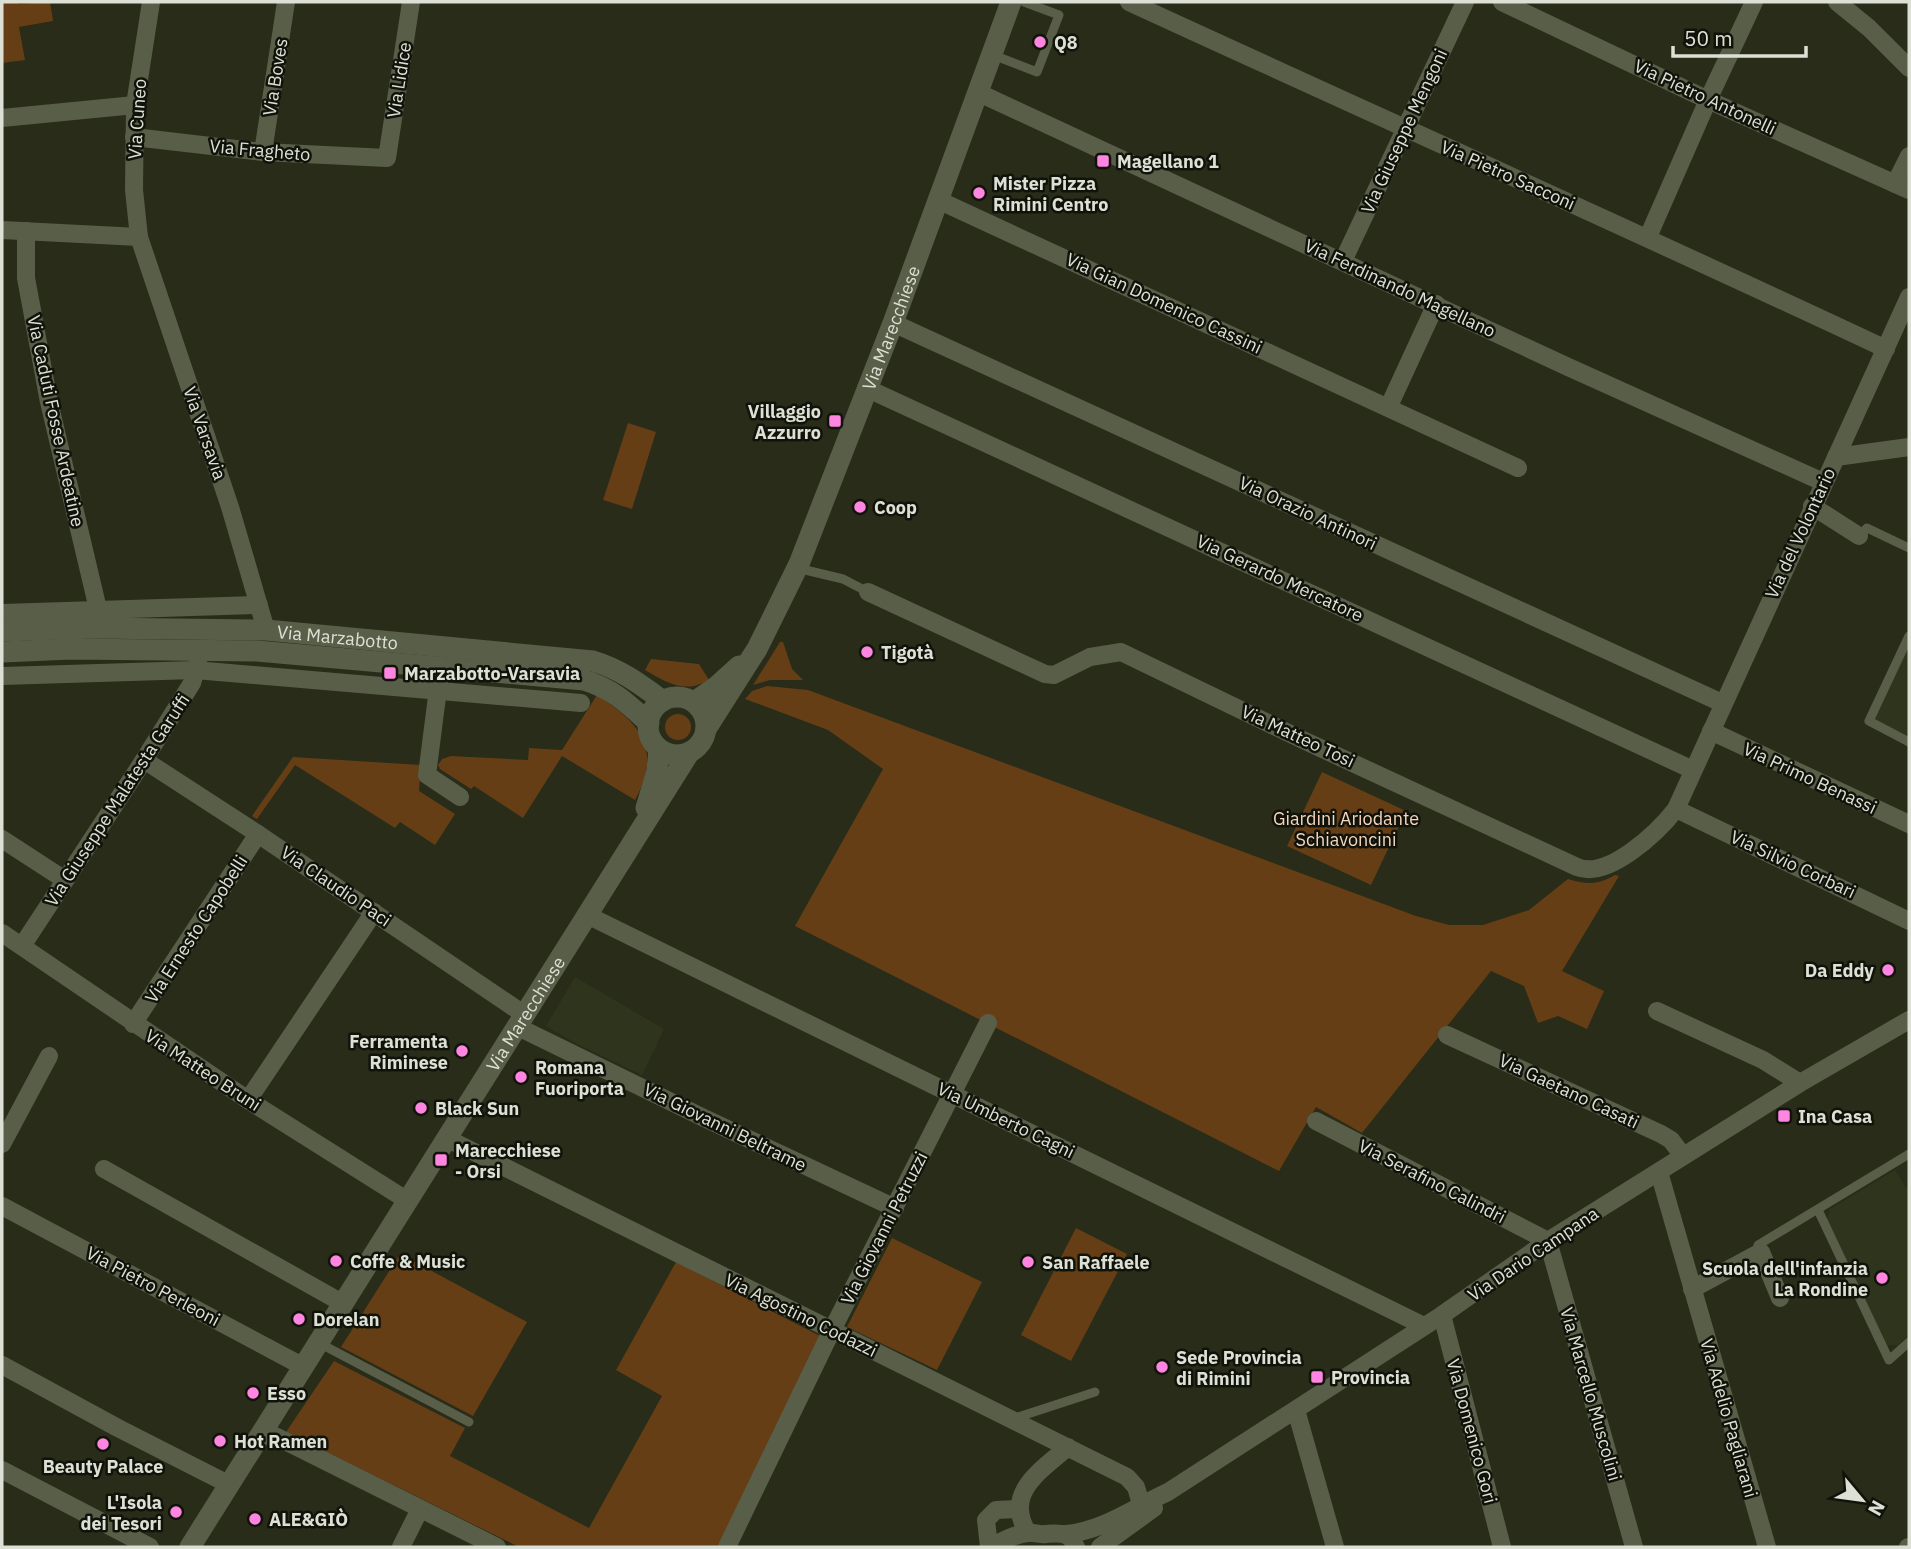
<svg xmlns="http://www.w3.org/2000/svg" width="1911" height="1549" font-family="'IBM Plex Sans',sans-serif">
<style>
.built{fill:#2f351c}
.green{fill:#653e15}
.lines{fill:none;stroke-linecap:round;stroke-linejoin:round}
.lane{stroke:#595e49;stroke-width:9}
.street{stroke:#595e49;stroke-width:18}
.secondary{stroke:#595e49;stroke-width:21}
.poi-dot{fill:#fe85e0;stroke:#11130b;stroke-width:2.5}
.labels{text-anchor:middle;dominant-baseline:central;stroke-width:5;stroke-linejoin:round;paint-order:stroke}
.poi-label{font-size:18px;font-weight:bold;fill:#dde1d5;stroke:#11130b;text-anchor:start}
.street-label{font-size:18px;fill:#dde1d5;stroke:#11130b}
.park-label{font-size:18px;fill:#f4d7bd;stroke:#11130b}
</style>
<rect width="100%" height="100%" fill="#282c19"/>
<!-- built -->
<g class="built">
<path d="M1909 644V738L1873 720Z"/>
<path d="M575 977 664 1029 642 1075 577 1044 546 1026Z"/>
<path d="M1895 1170 1906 1188 1909 1187V1335L1898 1345H1887L1827 1220 1830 1209Z"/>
</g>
<!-- green -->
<g class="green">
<path d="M2 2H18L19 4 50 2 53 21 19 27 25 60 2 63Z"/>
<path d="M628 423 656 432 632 509 603 500Z"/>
<path d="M780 642H783L792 669 803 680H770L753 685Z"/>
<path d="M651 659 699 664 709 680C685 694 667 683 645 670Z"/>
<path d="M767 686 808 690 1416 916 1449 925H1483L1529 910 1568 879C1587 885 1597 885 1615 875L1619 876 1562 971 1604 991 1587 1029 1558 1016 1538 1023 1524 986 1491 971 1362 1133 1316 1107 1279 1171 795 926 883 769 828 730 745 699 752 691Z"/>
<path d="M597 695C640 723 663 749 635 800L562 756 523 818 474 786 471 789 440 769 438 765 442 759 451 756 528 760 529 748 562 750Z"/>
<circle cx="678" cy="727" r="13"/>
<path d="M293 757 421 765 419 791 455 814 435 845 400 822 395 828 295 765 257 819 252 816Z"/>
<path d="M1322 772 1406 811 1371 885 1287 846Z"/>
<path d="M1076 1228 1127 1254 1071 1361 1021 1335Z"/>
<path d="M892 1238 982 1282 937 1370 847 1327Z"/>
<path d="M400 1254 527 1322 473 1416 341 1347Z"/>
<path d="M676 1262 822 1337 720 1547H519L286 1432 334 1361 465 1428 450 1456 589 1528 662 1396 616 1370Z"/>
</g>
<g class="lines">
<!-- lane -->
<g class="lane">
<path d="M993 55 1037 72 1059 15 1024 2"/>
<path d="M1859 536 1867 528 1909 548"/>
<path d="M797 568 843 579 868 592"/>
<path d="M1909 636 1869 721 1909 742"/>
<path d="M1818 1210 1889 1360 1909 1342"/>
<path d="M1758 1245 1909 1154"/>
<path d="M319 1343 469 1422"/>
<path d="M1012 1419 1095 1392"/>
</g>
<!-- street -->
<g class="street">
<path d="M151 2 135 105 134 190 139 237 230 507 266 630"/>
<path d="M1129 2C1381 118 1635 231 1886 349"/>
<path d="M1502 2 1708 100 1909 190"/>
<path d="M1837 2 1869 28 1909 68"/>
<path d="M977 92 1566 366 1823 482"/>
<path d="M2 118 135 105"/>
<path d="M134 137 263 152 387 158 411 2"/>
<path d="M263 152 286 2"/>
<path d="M1895 184 1909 156"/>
<path d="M938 200 1518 468"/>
<path d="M2 230 139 237"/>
<path d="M26 231V278L49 402 98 609"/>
<path d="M1648 237 1708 100 1754 2"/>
<path d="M1343 261 1465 2"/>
<path d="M893 323 1722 703"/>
<path d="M866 388 1693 770"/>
<path d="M1389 406 1436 304"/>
<path d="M1836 457 1909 447"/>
<path d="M1812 506 1859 536"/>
<path d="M868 592 1045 674 1054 675 1090 657 1121 652 1303 740 1577 867C1608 880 1658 832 1676 809L1909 297"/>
<path d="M2 613 259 605"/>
<path d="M2 676 195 670 581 703"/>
<path d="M439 681 427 775 460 797"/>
<path d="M1711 731 1909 824"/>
<path d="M144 760 258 834 525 1015"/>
<path d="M1676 809 1909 921"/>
<path d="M2 839 65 880"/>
<path d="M587 915 1424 1326"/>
<path d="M2 933 248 1100 408 1201"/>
<path d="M22 946 144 760 192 683 198 662"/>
<path d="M1657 1011 1763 1060 1800 1083"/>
<path d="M133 1024 258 834"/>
<path d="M518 1027 704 1118 895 1208"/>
<path d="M1447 1035 1661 1134 1671 1140 1683 1156"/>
<path d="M248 1100 374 912"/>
<path d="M1316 1121 1548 1241 1634 1547"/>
<path d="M448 1139 1127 1477 1136 1487 1141 1504"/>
<path d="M2 1144 49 1056"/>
<path d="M104 1169 344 1304"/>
<path d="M1659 1172 1767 1547"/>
<path d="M2 1206 304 1367"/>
<path d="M1692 1289 1761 1252 1780 1298"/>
<path d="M1442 1315 1502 1547"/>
<path d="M2 1365 118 1428 230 1485"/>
<path d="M1296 1410 1335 1547"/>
<path d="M265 1431 497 1547"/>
<path d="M2 1470 150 1547"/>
<path d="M1028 1533C1003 1494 1040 1471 1068 1447"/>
<path d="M1066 1534C1103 1531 1135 1507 1168 1492L1442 1315 1548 1241 1800 1083 1909 1020"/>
<path d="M401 1547 420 1509"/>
<path d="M727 1547 828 1338 988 1023"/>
<path d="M989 1547 986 1520 996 1510 1018 1509"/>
<path d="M991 1547C1002 1541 1015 1534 1028 1533 1033 1532 1039 1535 1045 1534 1060 1533 1069 1531 1076 1547"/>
<path d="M1100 1547 1154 1508"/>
<path d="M1908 1547H1909"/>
</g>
<!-- secondary -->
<g class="secondary">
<path id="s1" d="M2 631 94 628 266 630 593 661C620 669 640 684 663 701"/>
<path d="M2 652 71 649 257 651 584 680C613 689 627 703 649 723"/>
<circle cx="677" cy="726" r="29"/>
<path d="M694 702 717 686 739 666"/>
<path id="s2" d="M706 729 757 649 799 564 893 323 1011 2"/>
<path d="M646 808 657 771 659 749"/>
<path id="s3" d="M190 1547 689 753"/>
</g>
</g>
<!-- markers -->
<g class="poi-dot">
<circle cx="1040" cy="42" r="7"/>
<rect x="1096" y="154" width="14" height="14" rx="3.5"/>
<circle cx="979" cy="193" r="7"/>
<rect x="828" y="414" width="14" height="14" rx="3.5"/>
<circle cx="860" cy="507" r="7"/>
<circle cx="867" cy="652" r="7"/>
<rect x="383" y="666" width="14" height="14" rx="3.5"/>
<circle cx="1888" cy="970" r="7"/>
<circle cx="462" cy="1051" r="7"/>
<circle cx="521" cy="1077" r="7"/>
<circle cx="421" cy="1108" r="7"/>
<rect x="1777" y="1109" width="14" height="14" rx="3.5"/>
<rect x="434" y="1153" width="14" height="14" rx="3.5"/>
<circle cx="336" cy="1261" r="7"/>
<circle cx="1028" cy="1262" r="7"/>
<circle cx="1882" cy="1278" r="7"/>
<circle cx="299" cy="1319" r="7"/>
<circle cx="1162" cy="1367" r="7"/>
<rect x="1310" y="1370" width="14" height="14" rx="3.5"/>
<circle cx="253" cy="1393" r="7"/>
<circle cx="220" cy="1441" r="7"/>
<circle cx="103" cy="1444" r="7"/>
<circle cx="176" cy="1512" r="7"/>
<circle cx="255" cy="1519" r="7"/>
</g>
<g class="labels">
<!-- poi labels -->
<g class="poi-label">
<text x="1054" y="42">Q8</text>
<text x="1117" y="161">Magellano 1</text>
<text x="993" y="183">Mister Pizza<tspan x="993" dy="21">Rimini Centro</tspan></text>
<text x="821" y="411" text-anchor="end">Villaggio<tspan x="821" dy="21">Azzurro</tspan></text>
<text x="874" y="507">Coop</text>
<text x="881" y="652">Tigotà</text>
<text x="404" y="673">Marzabotto-Varsavia</text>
<text x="1874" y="970" text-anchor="end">Da Eddy</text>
<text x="448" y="1041" text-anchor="end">Ferramenta<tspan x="448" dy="21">Riminese</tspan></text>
<text x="535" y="1067">Romana<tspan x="535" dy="21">Fuoriporta</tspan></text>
<text x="435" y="1108">Black Sun</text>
<text x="1798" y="1116">Ina Casa</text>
<text x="455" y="1150">Marecchiese<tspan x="455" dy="21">- Orsi</tspan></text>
<text x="350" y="1261">Coffe &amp; Music</text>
<text x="1042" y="1262">San Raffaele</text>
<text x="1868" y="1268" text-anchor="end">Scuola dell'infanzia<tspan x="1868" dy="21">La Rondine</tspan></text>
<text x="313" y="1319">Dorelan</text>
<text x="1176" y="1357">Sede Provincia<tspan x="1176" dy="21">di Rimini</tspan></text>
<text x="1331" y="1377">Provincia</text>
<text x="267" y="1393">Esso</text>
<text x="234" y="1441">Hot Ramen</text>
<text x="103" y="1466" text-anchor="middle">Beauty Palace</text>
<text x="162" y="1502" text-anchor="end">L'Isola<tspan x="162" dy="21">dei Tesori</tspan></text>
<text x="269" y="1519">ALE&amp;GIÒ</text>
</g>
<!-- street labels -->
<g class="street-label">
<text transform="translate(275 77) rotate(-81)">Via Boves</text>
<text transform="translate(399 80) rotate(-81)">Via Lidice</text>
<text transform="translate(1705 97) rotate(25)">Via Pietro Antonelli</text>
<text transform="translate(137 119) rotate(-86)">Via Cuneo</text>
<text transform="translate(1404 131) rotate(-65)">Via Giuseppe Mengoni</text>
<text transform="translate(260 150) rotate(5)">Via Fragheto</text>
<text transform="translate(1508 175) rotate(24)">Via Pietro Sacconi</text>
<text transform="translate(1400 288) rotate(25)">Via Ferdinando Magellano</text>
<text transform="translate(1164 303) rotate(25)">Via Gian Domenico Cassini</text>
<text stroke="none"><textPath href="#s2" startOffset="443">Via Marecchiese</textPath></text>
<text transform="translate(56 421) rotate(78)">Via Caduti Fosse Ardeatine</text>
<text transform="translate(205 433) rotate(71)">Via Varsavia</text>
<text transform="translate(1308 513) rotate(25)">Via Orazio Antinori</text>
<text transform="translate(1800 533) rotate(-65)">Via del Volontario</text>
<text transform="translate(1280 578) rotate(25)">Via Gerardo Mercatore</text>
<text stroke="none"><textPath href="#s1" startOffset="336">Via Marzabotto</textPath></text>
<text transform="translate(1298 736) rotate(25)">Via Matteo Tosi</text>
<text transform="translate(1810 778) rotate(25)">Via Primo Benassi</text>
<text transform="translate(117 800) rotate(-57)">Via Giuseppe Malatesta Garuffi</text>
<text transform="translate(1793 864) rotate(25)">Via Silvio Corbari</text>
<text transform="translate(336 886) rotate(34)">Via Claudio Paci</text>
<text transform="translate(196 929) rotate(-57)">Via Ernesto Capobelli</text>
<text stroke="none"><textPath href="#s3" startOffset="630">Via Marecchiese</textPath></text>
<text transform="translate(203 1070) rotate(33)">Via Matteo Bruni</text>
<text transform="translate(1569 1091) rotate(25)">Via Gaetano Casati</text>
<text transform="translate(1006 1120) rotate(26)">Via Umberto Cagni</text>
<text transform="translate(725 1127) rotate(26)">Via Giovanni Beltrame</text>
<text transform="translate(1432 1181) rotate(27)">Via Serafino Calindri</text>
<text transform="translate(884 1228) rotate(-63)">Via Giovanni Petruzzi</text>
<text transform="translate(1533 1254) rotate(-34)">Via Dario Campana</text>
<text transform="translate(153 1286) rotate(28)">Via Pietro Perleoni</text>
<text transform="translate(801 1315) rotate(26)">Via Agostino Codazzi</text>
<text transform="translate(1591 1394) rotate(74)">Via Marcello Muscolini</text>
<text transform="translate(1729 1418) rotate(74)">Via Adelio Pagliarani</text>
<text transform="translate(1472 1431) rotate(75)">Via Domenico Gori</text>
</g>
<!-- park labels -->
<g class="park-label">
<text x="1346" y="818">Giardini Ariodante<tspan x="1346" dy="21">Schiavoncini</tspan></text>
</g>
</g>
<!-- border -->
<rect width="1911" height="1549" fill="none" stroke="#dde1d5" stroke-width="7"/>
<!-- north arrow -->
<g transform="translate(1862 1500) rotate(119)" stroke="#11130b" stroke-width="5" paint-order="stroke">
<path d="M0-5L12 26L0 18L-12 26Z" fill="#dde1d5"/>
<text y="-10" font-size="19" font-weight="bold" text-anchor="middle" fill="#dde1d5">N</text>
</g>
<!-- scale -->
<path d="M1673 46v10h133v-10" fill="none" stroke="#dde1d5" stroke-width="3.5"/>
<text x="1684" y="46" font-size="21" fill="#dde1d5" stroke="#11130b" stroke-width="5" paint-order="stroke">50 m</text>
</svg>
